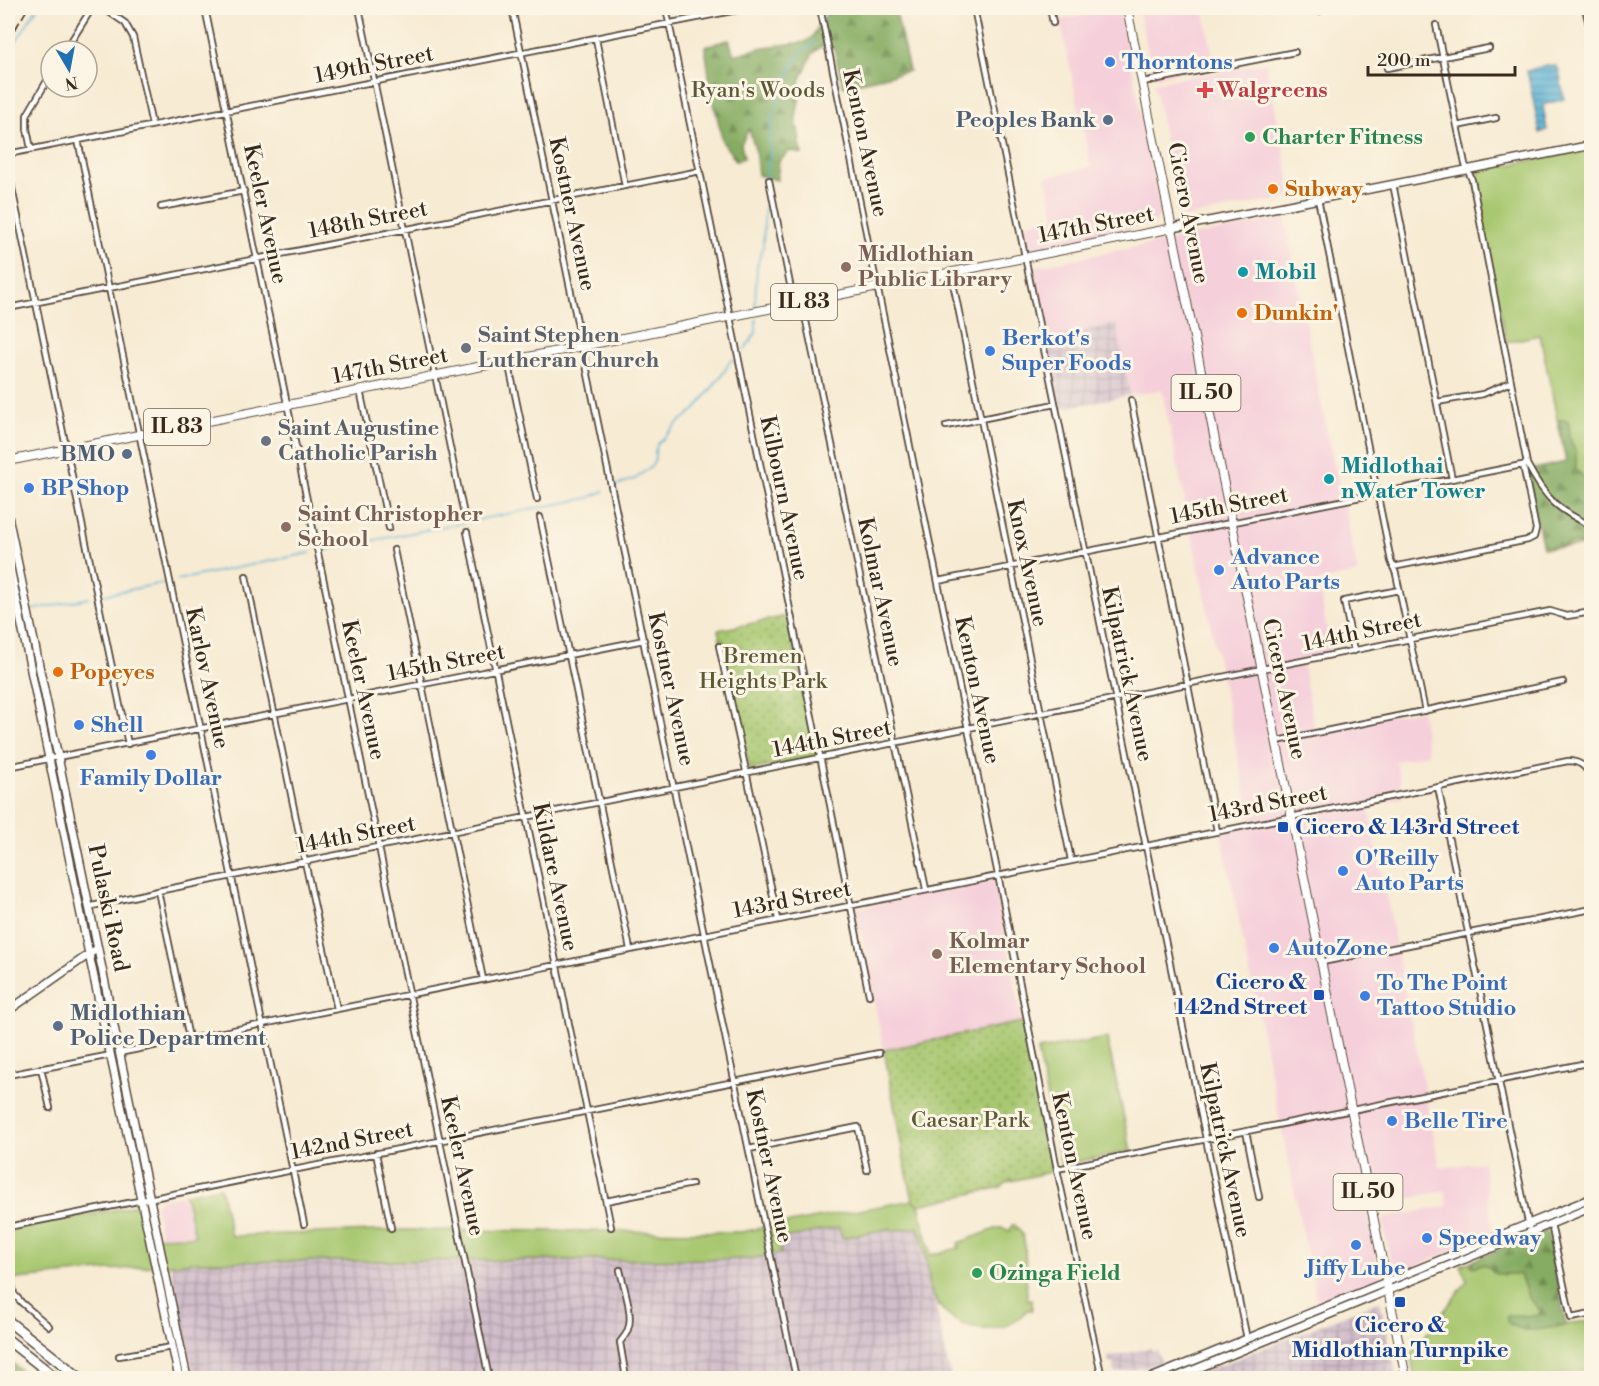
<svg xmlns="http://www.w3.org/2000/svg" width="1599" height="1386" font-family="'Libre Bodoni',serif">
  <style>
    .built { fill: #f5cfda }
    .industrial { fill: url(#industrial-grid) }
    .green { fill: #a7c770; stroke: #717847; stroke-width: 1.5 }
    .forest { fill: url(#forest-firs); stroke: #606b40; stroke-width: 1.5 }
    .park { fill: url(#park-dots); stroke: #717847; stroke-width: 1.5 }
    .water { fill: url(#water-rules); stroke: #486c79; stroke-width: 1.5 }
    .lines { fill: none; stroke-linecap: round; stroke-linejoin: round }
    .stream { stroke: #56afd4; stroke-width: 1.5 }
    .street-casing { stroke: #574739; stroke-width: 8 }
    .secondary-casing { stroke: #574739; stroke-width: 10 }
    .primary-casing { stroke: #574739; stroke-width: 10 }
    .highway-casing { stroke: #574739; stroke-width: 12 }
    .street { stroke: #fff; stroke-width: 4.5 }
    .secondary { stroke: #fff; stroke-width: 7 }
    .primary { stroke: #fff; stroke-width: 8 }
    .highway { stroke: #fff; stroke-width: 9 }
    .rail { stroke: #3b2a1e; stroke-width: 1.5; stroke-dasharray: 9 4.5; stroke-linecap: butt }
    .shop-dot { fill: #3f7fe0; stroke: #fcf5e5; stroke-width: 2 }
    .health-dot { fill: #e0444e; stroke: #fcf5e5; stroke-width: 2 }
    .service-dot { fill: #5c6f8a; stroke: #fcf5e5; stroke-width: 2 }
    .leisure-dot { fill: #2e9e5b; stroke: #fcf5e5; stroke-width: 2 }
    .food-dot { fill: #e8710a; stroke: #fcf5e5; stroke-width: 2 }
    .education-dot { fill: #8d6e63; stroke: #fcf5e5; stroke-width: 2 }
    .culture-dot { fill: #0f9aa8; stroke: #fcf5e5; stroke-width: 2 }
    .worship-dot { fill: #6b7280; stroke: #fcf5e5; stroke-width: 2 }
    .transit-dot { fill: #1a4fb4; stroke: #fcf5e5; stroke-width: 2 }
    .labels { text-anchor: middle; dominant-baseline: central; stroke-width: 6; stroke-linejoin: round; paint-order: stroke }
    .shield { fill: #fcf5e5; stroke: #75675a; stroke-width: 1.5 }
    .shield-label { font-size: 21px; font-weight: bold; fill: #3b2a1e }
    .shop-label { font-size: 22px; font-weight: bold; fill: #366cbe; stroke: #fcf5e5; text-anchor: start }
    .street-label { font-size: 22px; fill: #3b2a1e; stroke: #fcf5e5 }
    .park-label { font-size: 22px; fill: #5b5937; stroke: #fcf5e5 }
    .health-label { font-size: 22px; font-weight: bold; fill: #be3a42; stroke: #fcf5e5; text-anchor: start }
    .service-label { font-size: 22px; font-weight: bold; fill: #4e5e75; stroke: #fcf5e5; text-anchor: end }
    .leisure-label { font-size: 22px; font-weight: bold; fill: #27864d; stroke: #fcf5e5; text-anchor: start }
    .food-label { font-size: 22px; font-weight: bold; fill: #c56008; stroke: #fcf5e5; text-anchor: start }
    .education-label { font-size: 22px; font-weight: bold; fill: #785e54; stroke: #fcf5e5; text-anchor: start }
    .culture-label { font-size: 22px; font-weight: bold; fill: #0d838f; stroke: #fcf5e5; text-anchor: start }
    .worship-label { font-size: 22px; font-weight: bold; fill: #5b616d; stroke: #fcf5e5; text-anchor: start }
    .transit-label { font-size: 22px; font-weight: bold; fill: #164399; stroke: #fcf5e5; text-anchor: start }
  </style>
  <defs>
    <pattern id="industrial-grid" width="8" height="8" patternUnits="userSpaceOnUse" patternTransform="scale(1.5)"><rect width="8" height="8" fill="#d1bdcb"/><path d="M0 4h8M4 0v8" fill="none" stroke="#ab9aa4"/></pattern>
    <pattern id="forest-firs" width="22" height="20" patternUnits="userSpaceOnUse" patternTransform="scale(1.5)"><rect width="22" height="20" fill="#85ac62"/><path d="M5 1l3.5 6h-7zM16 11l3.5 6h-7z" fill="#6e8c50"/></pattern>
    <pattern id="park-dots" width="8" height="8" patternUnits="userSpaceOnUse" patternTransform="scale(1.5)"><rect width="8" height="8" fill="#a7c770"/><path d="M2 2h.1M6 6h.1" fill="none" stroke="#89a25b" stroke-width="1.8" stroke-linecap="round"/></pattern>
    <pattern id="water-rules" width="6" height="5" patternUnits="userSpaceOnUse" patternTransform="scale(1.5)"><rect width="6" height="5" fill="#56afd4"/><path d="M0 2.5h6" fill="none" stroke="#488fab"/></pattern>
  </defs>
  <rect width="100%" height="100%" fill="#fcf5e5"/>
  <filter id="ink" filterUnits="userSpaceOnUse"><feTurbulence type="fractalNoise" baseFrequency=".0167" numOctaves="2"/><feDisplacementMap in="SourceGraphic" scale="12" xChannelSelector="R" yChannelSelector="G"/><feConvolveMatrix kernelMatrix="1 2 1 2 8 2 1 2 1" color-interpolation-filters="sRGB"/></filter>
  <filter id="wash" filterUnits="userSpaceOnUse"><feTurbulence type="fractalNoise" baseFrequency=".008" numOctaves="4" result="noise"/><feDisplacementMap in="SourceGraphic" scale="24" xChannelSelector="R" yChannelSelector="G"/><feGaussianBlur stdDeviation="1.35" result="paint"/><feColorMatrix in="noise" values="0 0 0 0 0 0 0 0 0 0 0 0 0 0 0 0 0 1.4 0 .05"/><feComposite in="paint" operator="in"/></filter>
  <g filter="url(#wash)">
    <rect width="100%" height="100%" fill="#f7ebd3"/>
    <path class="built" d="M1117 8H1120L1161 214 1153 224 1029 251 1022 225 1055 217 1046 177 1091 167 1060 20Z
      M1138 8H1203L1215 66 1154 77Z
      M1266 63 1293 197 1185 217 1179 213 1154 83Z
      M1285 218 1327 433 1345 509 1358 573 1318 581 1331 653 1302 660 1315 730 1421 710 1428 754 1396 761 1403 798 1368 805 1440 1168 1483 1162 1493 1234 1403 1271H1397L1392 1267 1382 1219 1448 1206 1445 1191 1366 1207 1380 1274 1379 1279 1375 1284 1318 1307 1220 827 1251 820 1162 390 1130 395 1115 325 1047 338 1033 267Z
      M995 880 1022 1022 884 1050 856 908Z
      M185 1194 195 1236 161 1237 155 1205 161 1199Z"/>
    <path class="industrial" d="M1116 324 1130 395 1059 409 1045 339Z
      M839 1227 843 1237 891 1228 892 1231 919 1227 951 1378H194L170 1264 194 1262 779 1239Z
      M1380 1301 1397 1378H1189Z
      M1151 1348 1152 1351 1157 1350 1161 1364 1115 1373 1113 1363H1109L1108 1357Z"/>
    <path class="green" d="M1591 149V546L1543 548 1526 471 1566 462 1540 335 1506 342 1475 180 1479 172 1482 170Z
      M1107 1038 1131 1151 1061 1165 1037 1050Z
      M220 1187 231 1236 403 1230 741 1232 913 1200 919 1205 931 1255 959 1248 958 1243 998 1228H1003L1010 1231 1012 1225H1015L1017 1228 1015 1230 1018 1228 1023 1236 1025 1246 1027 1299H1032V1310H1027C1016 1323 1004 1329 986 1329 960 1330 937 1311 930 1287 928 1280 929 1274 928 1268 926 1254 922 1240 918 1227L892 1231 891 1228 842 1238 839 1227 779 1239 782 1253 749 1259 194 1262 8 1280V1231L138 1205 145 1237 195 1236 185 1194Z
      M1474 1260 1471 1265 1487 1264 1503 1275 1513 1273 1520 1275 1528 1296 1541 1311 1539 1315 1533 1316 1516 1315 1523 1330 1543 1329 1591 1320V1369L1545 1378H1415L1410 1356 1467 1281 1461 1265Z"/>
    <path class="forest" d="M826 8H895L909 71 843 86 834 48 822 46 813 53 800 81V95L796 117 802 154 790 151 779 161 777 180 758 175 755 149 749 129 741 144 744 158 736 161 722 141 720 129 711 91 705 46 729 40 734 55 764 47 805 42 812 37 826 14Z
      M1558 420H1566L1569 424V436L1576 453V469L1585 478V498L1591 503V544L1586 545 1572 543 1562 546 1557 545 1547 547 1542 542 1526 471 1566 462Z
      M1547 1229 1566 1325C1548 1328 1520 1336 1507 1321V1316H1532L1539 1315 1541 1311 1528 1296 1520 1275C1511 1273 1503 1275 1494 1273 1485 1261 1488 1264 1473 1267L1471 1265 1474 1260Z
      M8 1360 31 1378H8Z"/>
    <path class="park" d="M788 616 818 757 750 770 718 630Z
      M1022 1022 1054 1171 1007 1182 1002 1187 919 1205 913 1200 904 1160 884 1050Z"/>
    <path class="water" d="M1546 65 1556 66 1559 70 1564 99 1543 105 1547 130 1540 133 1527 71Z"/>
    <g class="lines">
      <path class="stream" d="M828 17 826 13 828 9 831 8
        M8 52 15 43 37 8
        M766 195V175L770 156 771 121 794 63 801 53 815 42
        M755 306 757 266 763 246 765 205
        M744 350 756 333V319
        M617 485 635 479 652 466 655 459V452L657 445 678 423 695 410 724 372 729 363 733 359
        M325 550 588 498 604 491
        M177 580 310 553
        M104 595 163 583
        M32 610 89 598"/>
    </g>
  </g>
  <g filter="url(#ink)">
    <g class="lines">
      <defs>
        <path id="street" d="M103 8 125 23 133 37 152 125
          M205 8 489 1378
          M359 8 464 515
          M512 8 796 1378
          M666 8 729 312 869 995
          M820 8 998 875 1057 1169 1102 1378
          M974 8 1247 1339
          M1050 8 1053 23
          M1318 8 1319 11
          M1515 8H1517
          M1585 8 1592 37
          M1436 25 1465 164 1472 180 1527 464C1545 498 1557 510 1592 526
          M596 39 625 186
          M65 51 92 8
          M1387 68 1489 48
          M1143 82 1295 52
          M1457 126 1496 118
          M78 140 304 1224
          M31 149 27 129V115L51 74
          M8 154 747 8
          M8 169 128 744
          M769 180 794 304
          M1393 184 1452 479
          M1318 199 1391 561 1396 574 1425 711
          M161 207 244 191
          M951 273 1071 860
          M802 302 926 889
          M8 308 700 171
          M508 361 537 499
          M360 390 389 528
          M1131 400 1217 831
          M1437 402 1483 394 1511 382
          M946 426 1055 404
          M540 517 630 949
          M467 532 611 1227
          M394 550 483 979
          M1393 567 1528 540 1534 537 1536 529 1523 465
          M246 576 305 862 337 1009
          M938 581 1527 464
          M8 615 20 613
          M719 646 778 919
          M1354 651 1344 601 1399 590
          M1592 652V653
          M1277 741 1563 682
          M8 767 644 640
          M1438 787 1529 1227
          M158 891 189 1038
          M88 907 158 891 1550 611 1567 616 1592 612
          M1322 962 1592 909
          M119 1053 1568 761C1583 761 1589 770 1592 784
          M41 1068 50 1108
          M8 1075 111 1055
          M1246 1131 1259 1197
          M749 1149 858 1127 867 1170
          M376 1153 391 1228
          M1057 1169 1592 1062
          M606 1201 692 1184
          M1551 1224 1571 1318 1592 1314
          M8 1227 879 1053
          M8 1263 14 1294 22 1303 49 1326
          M620 1270C623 1285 634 1315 628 1329 627 1334 623 1338 620 1342L626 1378
          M119 1356 172 1347"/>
        <path id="secondary" d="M1173 228 1592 145
          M8 516 187 1378
          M8 558 89 954 179 1378
          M8 1011 98 948
          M1151 1378 1592 1198
          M1174 1378 1592 1207"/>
        <path id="primary" d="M1127 8 1406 1378
          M8 461 1173 228"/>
        <path id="highway" d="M8 1321 80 1378
          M8 1340 56 1378"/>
      </defs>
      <use href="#street" class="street-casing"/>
      <use href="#secondary" class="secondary-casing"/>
      <use href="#primary" class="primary-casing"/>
      <use href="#highway" class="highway-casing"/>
      <use href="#street" class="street"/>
      <use href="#secondary" class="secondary"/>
      <use href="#primary" class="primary"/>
      <use href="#highway" class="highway"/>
      <path class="rail" d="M8 41 28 8"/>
    </g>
  </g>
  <g class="shop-dot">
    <circle cx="1110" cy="62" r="6"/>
    <circle cx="990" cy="351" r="6"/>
    <circle cx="29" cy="488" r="6"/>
    <circle cx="1219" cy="570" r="6"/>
    <circle cx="79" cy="725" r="6"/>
    <circle cx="151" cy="755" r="6"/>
    <circle cx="1343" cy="871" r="6"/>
    <circle cx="1274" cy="948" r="6"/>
    <circle cx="1365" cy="996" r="6"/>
    <circle cx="1392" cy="1121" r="6"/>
    <circle cx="1427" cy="1238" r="6"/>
    <circle cx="1356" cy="1245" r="6"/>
  </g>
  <path class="health-dot" d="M1202 81h6v6h6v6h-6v6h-6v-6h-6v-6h6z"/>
  <g class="service-dot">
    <circle cx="1108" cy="120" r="6"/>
    <circle cx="127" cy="454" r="6"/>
    <circle cx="58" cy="1026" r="6"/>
  </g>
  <g class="leisure-dot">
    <circle cx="1250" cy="137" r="6"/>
    <circle cx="977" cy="1273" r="6"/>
  </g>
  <g class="food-dot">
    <circle cx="1273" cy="189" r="6"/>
    <circle cx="1242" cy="313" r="6"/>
    <circle cx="58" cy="672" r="6"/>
  </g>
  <g class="education-dot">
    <circle cx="846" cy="267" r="6"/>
    <circle cx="286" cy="527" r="6"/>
    <circle cx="937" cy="954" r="6"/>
  </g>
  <g class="culture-dot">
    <circle cx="1243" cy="272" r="6"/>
    <circle cx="1329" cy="479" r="6"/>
  </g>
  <g class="worship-dot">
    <circle cx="466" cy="348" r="6"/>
    <circle cx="266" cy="441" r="6"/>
  </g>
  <g class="transit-dot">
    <rect x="1277" y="821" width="12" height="12" rx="3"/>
    <rect x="1313" y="989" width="12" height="12" rx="3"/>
    <rect x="1394" y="1296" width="12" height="12" rx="3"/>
  </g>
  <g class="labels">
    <g class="shield">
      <rect x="771" y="284" width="66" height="36" rx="4.5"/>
      <rect x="1171.5" y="375" width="69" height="36" rx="4.5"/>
      <rect x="144" y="409" width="66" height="36" rx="4.5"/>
      <rect x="1333.5" y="1174" width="69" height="36" rx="4.5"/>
    </g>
    <g class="shield-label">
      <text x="804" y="302">IL 83</text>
      <text x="1206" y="393">IL 50</text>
      <text x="177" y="427">IL 83</text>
      <text x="1368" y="1192">IL 50</text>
    </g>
    <g class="shop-label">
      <text x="1122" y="62">Thorntons</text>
      <text x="1002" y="338">Berkot's<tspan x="1002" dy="25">Super Foods</tspan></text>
      <text x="41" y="488">BP Shop</text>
      <text x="1231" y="557">Advance<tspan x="1231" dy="25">Auto Parts</tspan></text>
      <text x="91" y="725">Shell</text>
      <text x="151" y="778" text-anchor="middle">Family Dollar</text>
      <text x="1355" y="858">O'Reilly<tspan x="1355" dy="25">Auto Parts</tspan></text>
      <text x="1286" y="948">AutoZone</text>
      <text x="1377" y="983">To The Point<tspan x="1377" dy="25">Tattoo Studio</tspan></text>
      <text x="1404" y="1121">Belle Tire</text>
      <text x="1439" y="1238">Speedway</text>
      <text x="1356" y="1268" text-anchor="middle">Jiffy Lube</text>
    </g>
    <g class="street-label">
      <text transform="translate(374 65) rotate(-11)">149th Street</text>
      <text transform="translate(865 143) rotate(78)">Kenton Avenue</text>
      <text transform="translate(1188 213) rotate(79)">Cicero Avenue</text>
      <text transform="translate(265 214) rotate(78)">Keeler Avenue</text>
      <text transform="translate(572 214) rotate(78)">Kostner Avenue</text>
      <text transform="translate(368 220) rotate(-11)">148th Street</text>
      <text transform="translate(1096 225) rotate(-11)">147th Street</text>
      <text transform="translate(390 366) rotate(-11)">147th Street</text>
      <text transform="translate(784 498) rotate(78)">Kilbourn Avenue</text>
      <text transform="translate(1229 506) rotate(-11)">145th Street</text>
      <text transform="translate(1027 563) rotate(78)">Knox Avenue</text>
      <text transform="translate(880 592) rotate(78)">Kolmar Avenue</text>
      <text transform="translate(1362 632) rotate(-12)">144th Street</text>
      <text transform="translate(446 663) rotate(-11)">145th Street</text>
      <text transform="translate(1127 674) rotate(78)">Kilpatrick Avenue</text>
      <text transform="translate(207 678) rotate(78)">Karlov Avenue</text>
      <text transform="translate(671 689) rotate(78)">Kostner Avenue</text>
      <text transform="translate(1284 689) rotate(78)">Cicero Avenue</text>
      <text transform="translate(363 690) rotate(78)">Keeler Avenue</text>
      <text transform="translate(977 690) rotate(78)">Kenton Avenue</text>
      <text transform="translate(832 739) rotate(-11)">144th Street</text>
      <text transform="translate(1268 804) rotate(-11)">143rd Street</text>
      <text transform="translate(356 835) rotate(-11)">144th Street</text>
      <text transform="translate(555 877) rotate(78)">Kildare Avenue</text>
      <text transform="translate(792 900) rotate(-11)">143rd Street</text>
      <text transform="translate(108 908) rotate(78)">Pulaski Road</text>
      <text transform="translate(352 1141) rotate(-11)">142nd Street</text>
      <text transform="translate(1225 1150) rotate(78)">Kilpatrick Avenue</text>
      <text transform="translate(462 1166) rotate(78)">Keeler Avenue</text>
      <text transform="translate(769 1166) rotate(78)">Kostner Avenue</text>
      <text transform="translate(1074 1166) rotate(78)">Kenton Avenue</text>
    </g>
    <g class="park-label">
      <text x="758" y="90">Ryan's Woods</text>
      <text x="763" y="656">Bremen<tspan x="763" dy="25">Heights Park</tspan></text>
      <text x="970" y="1120">Caesar Park</text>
    </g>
    <g class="health-label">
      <text x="1217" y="90">Walgreens</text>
    </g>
    <g class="service-label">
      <text x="1096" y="120">Peoples Bank</text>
      <text x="115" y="454">BMO</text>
      <text x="70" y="1013" text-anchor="start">Midlothian<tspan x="70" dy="25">Police Department</tspan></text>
    </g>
    <g class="leisure-label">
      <text x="1262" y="137">Charter Fitness</text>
      <text x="989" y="1273">Ozinga Field</text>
    </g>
    <g class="food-label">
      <text x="1285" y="189">Subway</text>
      <text x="1254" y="313">Dunkin'</text>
      <text x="70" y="672">Popeyes</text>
    </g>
    <g class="education-label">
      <text x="858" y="254">Midlothian<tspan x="858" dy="25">Public Library</tspan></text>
      <text x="298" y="514">Saint Christopher<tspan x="298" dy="25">School</tspan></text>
      <text x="949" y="941">Kolmar<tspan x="949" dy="25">Elementary School</tspan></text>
    </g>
    <g class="culture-label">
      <text x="1255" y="272">Mobil</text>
      <text x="1341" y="466">Midlothai<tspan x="1341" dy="25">nWater Tower</tspan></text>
    </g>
    <g class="worship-label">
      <text x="478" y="335">Saint Stephen<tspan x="478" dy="25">Lutheran Church</tspan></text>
      <text x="278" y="428">Saint Augustine<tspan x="278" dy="25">Catholic Parish</tspan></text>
    </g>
    <g class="transit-label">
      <text x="1295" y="827">Cicero &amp; 143rd Street</text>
      <text x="1307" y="982" text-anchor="end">Cicero &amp;<tspan x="1307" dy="25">142nd Street</tspan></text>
      <text x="1400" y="1325" text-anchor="middle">Cicero &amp;<tspan x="1400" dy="25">Midlothian Turnpike</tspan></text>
    </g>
  </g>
  <rect width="1599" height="1386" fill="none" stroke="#fcf5e5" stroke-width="30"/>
  <g transform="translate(69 69) rotate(170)"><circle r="28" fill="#fcf5e5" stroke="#afa495" stroke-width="1.5"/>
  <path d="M0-4.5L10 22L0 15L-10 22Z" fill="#1f6fb2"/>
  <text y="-9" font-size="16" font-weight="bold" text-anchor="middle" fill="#3b2a1e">N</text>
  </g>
  <path d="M1368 66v9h147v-9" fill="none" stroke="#3b2a1e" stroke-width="3"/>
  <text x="1377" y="66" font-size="18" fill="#3b2a1e" stroke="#fcf5e5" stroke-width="4.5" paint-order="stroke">200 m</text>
</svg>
